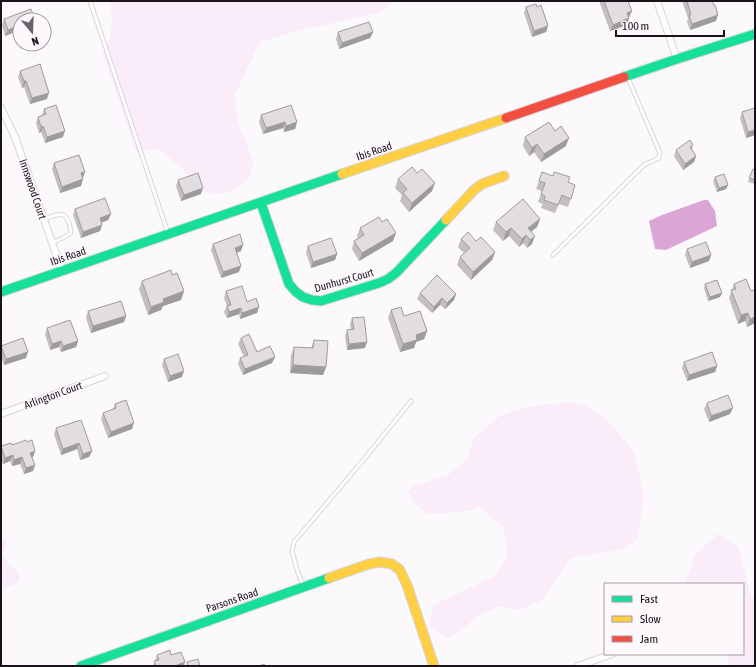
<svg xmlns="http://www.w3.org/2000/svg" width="756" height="667" font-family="'Asap Condensed',sans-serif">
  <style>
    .green { fill: #faecf8 }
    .water { fill: #dba5d5 }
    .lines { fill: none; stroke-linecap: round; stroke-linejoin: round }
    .lane-casing { stroke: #d9d4d9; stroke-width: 5 }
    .street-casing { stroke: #d9d4d9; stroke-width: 8 }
    .fast-casing { stroke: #d9d4d9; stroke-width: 11 }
    .slow-casing { stroke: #d9d4d9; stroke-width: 11 }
    .jam-casing { stroke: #d9d4d9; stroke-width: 11 }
    .lane { stroke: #fefefe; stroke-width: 3 }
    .street { stroke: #fefefe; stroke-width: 6 }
    .fast { stroke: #16e098; stroke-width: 9 }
    .slow { stroke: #ffcf43; stroke-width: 9 }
    .jam { stroke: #f24e42; stroke-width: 9 }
    .wall { fill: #c2bec2 }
    .shaded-wall { fill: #9e9b9e }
    .building { fill: #e1dde1; stroke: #9e9b9e }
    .labels { text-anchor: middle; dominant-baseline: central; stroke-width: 3; stroke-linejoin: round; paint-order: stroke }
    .street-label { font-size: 11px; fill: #1b131a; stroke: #fcf8fc }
  </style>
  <rect width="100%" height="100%" fill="#fbf9fb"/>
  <path class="green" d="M110 1H395L381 12 293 32 260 42 247 69 235 94 238 122 253 162 251 174 240 186 229 192 214 194 202 191 179 165 157 149 136 152 103 54 110 38 112 22Z
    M568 402 587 406 611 424 634 452 644 495 638 538 624 549 571 558 542 600 520 610 499 606 477 616 462 630 447 638 429 627 434 605 495 576 507 556 504 528 478 505 473 510 444 513H426L415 503 408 492 415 485 448 475 467 459 474 438 498 417 524 408 542 405Z
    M718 534 738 546 751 596 755 599V666H730L727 654H743V584H685L695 555Z
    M1 538 7 542V545L2 554 6 560 18 572 20 580 15 584 1 589Z"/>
  <path class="water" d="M704 200H708L715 211 717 226 666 250 655 249 649 221 662 215Z"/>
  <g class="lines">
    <defs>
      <path id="lane" d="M90 1 168 233
        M45 219C50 217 61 211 66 217 67 219 68 221 69 223 70 227 71 229 71 233L63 238 52 243
        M553 255 644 165 659 158 660 153 628 78
        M303 585 297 570 292 551 294 542 365 458 411 401"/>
      <path id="street" d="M657 1 677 59
        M1 108 15 137 62 271
        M1 414 105 376
        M578 666 612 654"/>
      <path id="fast" d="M624 77 677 59 755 34
        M261 203 289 284 296 292 303 297 312 300 321 301 379 283 388 279 396 273 446 220
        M1 292 342 174
        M81 666 329 578"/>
      <path id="slow" d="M342 174 506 118
        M446 220 474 190 482 184 504 176
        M329 578 369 564 380 562 392 564 400 570 407 585 434 666"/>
      <path id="jam" d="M506 118 624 77"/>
    </defs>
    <use href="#lane" class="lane-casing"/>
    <use href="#street" class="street-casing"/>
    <use href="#fast" class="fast-casing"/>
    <use href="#slow" class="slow-casing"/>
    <use href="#jam" class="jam-casing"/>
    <use href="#lane" class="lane"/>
    <use href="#street" class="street"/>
    <use href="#fast" class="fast"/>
    <use href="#slow" class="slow"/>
    <use href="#jam" class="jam"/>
  </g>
  <path class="wall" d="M599 1H628L632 11 629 17 627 25 610 31Z
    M682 1H712L716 21 690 30 687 22 688 18Z
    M526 7 546 32 532 37 524 13Z
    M4 19 20 20V44H35L21 49 15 32 5 36 2 25Z
    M338 32H373L370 38 339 49 336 39Z
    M20 71 47 99 30 104 24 87 22 88 18 77Z
    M755 108V135L746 138 740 118 742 112Z
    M44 109 63 137 45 143 41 132 39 133 36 123 38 117 42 115Z
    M261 115 297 122 295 129 284 132 283 128 263 134 259 122Z
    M525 137 566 146 541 162 534 152 529 156 523 146Z
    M693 145 692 149 696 156 694 162 683 170 674 156 676 150Z
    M54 163 82 178 81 186 60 193 52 169Z
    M753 169 755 170V184L748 182Z
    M542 172 575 185 568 207 559 204 555 213 541 208 543 204 538 202 542 191 536 189Z
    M715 177 728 185 726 189 717 192 713 181Z
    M398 179 432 191 409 212 400 201 402 195 395 188Z
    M178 180 201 194 181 201 176 186Z
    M75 209 111 214 108 220 101 223 102 225 100 231 81 238 73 215Z
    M540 219 537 227 531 231 532 244 527 248 523 243 519 247 509 236 503 241 493 230 496 222Z
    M382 222 393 241 359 261 352 249 354 241 358 238 357 236 360 228Z
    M461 239 476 241 495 252 492 260 471 280 457 265 460 257 464 253 458 247Z
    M213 244 241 251 237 253 239 272 221 278 211 250Z
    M308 246 337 254 335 260 311 268 306 252Z
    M687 249 711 255 709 261 690 268 685 255Z
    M172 275 184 291 181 300 163 306 161 310 148 315 139 289 142 281Z
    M705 284 722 293 720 297 708 301 704 288Z
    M734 284 751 291 755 290V323L747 327 745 321 738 324 729 298Z
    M226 291 247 302 257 313 240 319 239 314 227 318 224 312 227 306 224 298Z
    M420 293 456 294 454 300 445 309 440 305 432 313 417 299Z
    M391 310 404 316 427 331 424 339 416 342 414 348 400 352 388 318Z
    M88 311 126 316 124 322 91 333 86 318Z
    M352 318 365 348 347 350 345 336 347 330H351L350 324Z
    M47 328 78 341 76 347 61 352 59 347 50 350 45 334Z
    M241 338 257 352 272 363 243 375 238 364 240 358 244 357 238 344Z
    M314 340 326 367 323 375 290 373 291 355 294 347 311 348Z
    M1 346 26 358 4 365 1 357Z
    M164 359 182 377 168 382 162 365Z
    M684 362 717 366 715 372 687 381 682 368Z
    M707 403 730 414 709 422 704 409Z
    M115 404 132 429 108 438 101 419 103 413 113 409Z
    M56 428 92 451 89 457 80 460 77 449 61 455 54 434Z
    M27 442 35 451 33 457H32L35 465 33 471 24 474 20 464 12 466 10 461 3 464 1 459V446L12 445Z
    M157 655H171L184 666H153Z"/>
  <path class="shaded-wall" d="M632 11 629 17 625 19 627 13Z
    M718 15 716 21 690 30 692 24Z
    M629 18 627 25 610 31 613 25Z
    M17 26 15 32 5 36 8 30Z
    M548 26 546 32 532 37 534 31Z
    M373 32 370 38 339 49 342 43Z
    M23 44H35L21 49Z
    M24 81H26L24 87 22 88Z
    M49 93 47 99 30 104 32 98Z
    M285 122 283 128 263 134 266 128Z
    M297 122 295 129 284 132 286 126Z
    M43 126 41 132 39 133 41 127Z
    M755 130V135L746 138 748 132Z
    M65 131 63 137 45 143 47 137Z
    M569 138 566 146 541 162 544 154Z
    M537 144 534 152 529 156 532 148Z
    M696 156 694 162 683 170 685 164Z
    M85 172 83 178 81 173Z
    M83 179 81 186 60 193 62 187Z
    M435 183 432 191 409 212 412 203Z
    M728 185 726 189 717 192 719 188Z
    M203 188 201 194 181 201 184 195Z
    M111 214 108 220 98 224 100 218Z
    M540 219 537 227 526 236 523 243 519 247 522 239 528 228Z
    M102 225 100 231 81 238 83 232Z
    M511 228 509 236 503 241 506 232Z
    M396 233 393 241 359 261 362 253Z
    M535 236 532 244 527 248 530 240Z
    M243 245 241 251 233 254 235 248Z
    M495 252 492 260 471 280 473 272Z
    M337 254 335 260 311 268 313 262Z
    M711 255 709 261 690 268 692 262Z
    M241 266 239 272 221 278 223 272Z
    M184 291 181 300 163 306 161 310 148 315 151 307 163 299Z
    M722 293 720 297 708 301 710 297Z
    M456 294 454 300 445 309 447 303Z
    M442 298 440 305 432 313 434 307Z
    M259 307 257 313 240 319 242 313Z
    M241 308 239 314 227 318 229 312Z
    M748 313 745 321 738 324 741 315Z
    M126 316 124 322 91 333 93 326Z
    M755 317V323L747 327 750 319Z
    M427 331 424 339 416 342 414 348 400 352 403 344 416 335Z
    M61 341 59 347 50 350 52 344Z
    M78 341 76 347 61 352 63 346Z
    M367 342 365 348 347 350 349 344Z
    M28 352 26 358 4 365 6 359Z
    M275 357 272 363 243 375 245 369Z
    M293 365 326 367 323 375 290 373Z
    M717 366 715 372 687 381 689 375Z
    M184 371 182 377 168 382 170 376Z
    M733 408 730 414 709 422 711 416Z
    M134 423 132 429 108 438 111 432Z
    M79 443 77 449 61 455 63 449Z
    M35 451 33 457 28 459 30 453Z
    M92 451 89 457 80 460 83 454Z
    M13 455 10 461 3 464 5 458Z
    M22 457 20 464 12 466 14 460Z
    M35 465 33 471 24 474 26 468Z
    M185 662 184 666H176L177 665Z"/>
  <path class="building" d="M604 1H628L632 11 627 13 629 18 613 25Z
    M687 1H712L714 5H715L718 15 692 24 689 15H691Z
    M536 4 537 7 541 5 548 26 534 31 526 7Z
    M31 9 35 20H20V34L17 26 8 30 4 19Z
    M369 22 373 32 342 43 338 32Z
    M40 64 49 93 32 98 26 81H24L20 71Z
    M56 105 65 131 47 137 43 126 41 127 38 117 46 114 44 109Z
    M291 105 297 122 286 126 285 122 266 128 261 115Z
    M755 108V130L748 132 742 112Z
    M549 122 555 131 561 126 569 138 544 154 537 144 532 148 525 137Z
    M690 140 693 145 690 147 696 156 685 164 676 150Z
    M79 155 85 172 81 173 83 179 62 187 54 163Z
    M412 167 417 173 422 169 435 183 412 203 403 193 407 189 398 179Z
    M753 169 755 170V180L749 178Z
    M542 172 553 176 554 172 570 177 568 182 575 185 571 199 562 195 558 205 544 200 545 196 541 194 545 183 539 181Z
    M198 173 203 188 184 195 178 180Z
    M724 174 728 185 719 188 715 177Z
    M105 198 111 214 100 218 102 225 83 232 75 209Z
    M523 199 540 219 528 228 535 236 530 240 526 235 522 239 511 228 506 232 496 222Z
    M379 217 382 222 387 219 396 233 362 253 354 241 364 235 360 228Z
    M468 232 476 241 481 237 495 252 473 272 460 257 470 248 461 239Z
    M240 234 243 245 235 248 241 266 223 272 213 244Z
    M331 238 337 254 313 262 308 246Z
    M706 242 711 255 692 262 687 249Z
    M171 270 172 275 177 273 184 291 163 299 164 302 151 307 142 281Z
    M437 275 456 294 447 303 442 298 434 307 420 293Z
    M746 279 751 291 755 290V317L750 319 748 313 741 315 731 290 736 289 734 284Z
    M717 280 722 293 710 297 705 284Z
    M242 286 247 302 256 298 259 307 242 313 241 308 229 312 227 306 231 305 226 291Z
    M121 301 126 316 93 326 88 311Z
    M401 307 404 316 420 311 427 331 416 335 417 340 403 344 391 310Z
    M364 317 367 342 349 344 347 330 354 329 352 318Z
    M70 320 78 341 63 346 61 341 52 344 47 328Z
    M249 334 257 352 270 346 275 357 245 369 240 358 248 355 241 338Z
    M23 338 28 352 6 359 1 346Z
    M314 340 328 341 326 367 293 365 294 347 313 348Z
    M712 352 717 366 689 375 684 362Z
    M178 354 184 371 170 376 164 359Z
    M728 395 733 408 711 416 707 403Z
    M126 400 134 423 111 432 103 413 116 408 115 404Z
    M81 420 92 451 83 454 79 443 63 449 56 428Z
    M26 440 27 442 32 440 35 451 30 453 35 465 26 468 22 457 14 460 13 455 5 458 1 446 11 443 12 445Z
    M170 650 171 655 181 652 185 662 177 665V666H156L154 661 159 660 157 655Z
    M198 659 200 666H188L187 662Z
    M264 664 265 666H259Z"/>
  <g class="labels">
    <g class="street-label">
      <text transform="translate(374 151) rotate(-19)">Ibis Road</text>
      <text transform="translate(33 189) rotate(71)">Innswood Court</text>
      <text transform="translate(68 256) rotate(-19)">Ibis Road</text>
      <text transform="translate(344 280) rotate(-16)">Dunhurst Court</text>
      <text transform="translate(53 395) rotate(-20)">Arlington Court</text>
      <text transform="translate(232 600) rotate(-19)">Parsons Road</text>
    </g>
  </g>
  <rect width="756" height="667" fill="none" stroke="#1b131a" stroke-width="4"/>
  <rect x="604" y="583" width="140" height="72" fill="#fcf8fc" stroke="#a29ca2"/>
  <rect x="612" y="596" width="20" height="6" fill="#16e098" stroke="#a29ca2"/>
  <text x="640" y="603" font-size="12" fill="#1b131a">Fast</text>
  <rect x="612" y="616" width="20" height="6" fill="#ffcf43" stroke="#a29ca2"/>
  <text x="640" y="623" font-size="12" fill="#1b131a">Slow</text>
  <rect x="612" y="636" width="20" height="6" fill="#f24e42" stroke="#a29ca2"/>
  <text x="640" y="643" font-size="12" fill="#1b131a">Jam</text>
  <g transform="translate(32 32) rotate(161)"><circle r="19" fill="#fcf8fc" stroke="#a29ca2"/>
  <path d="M0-3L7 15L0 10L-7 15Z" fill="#696469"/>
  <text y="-6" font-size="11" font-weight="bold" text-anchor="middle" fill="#1b131a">N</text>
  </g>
  <path d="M616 30v6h108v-6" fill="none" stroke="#1b131a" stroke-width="2"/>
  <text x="622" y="30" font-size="12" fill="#1b131a" stroke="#fcf8fc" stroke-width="3" paint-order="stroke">100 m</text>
</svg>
